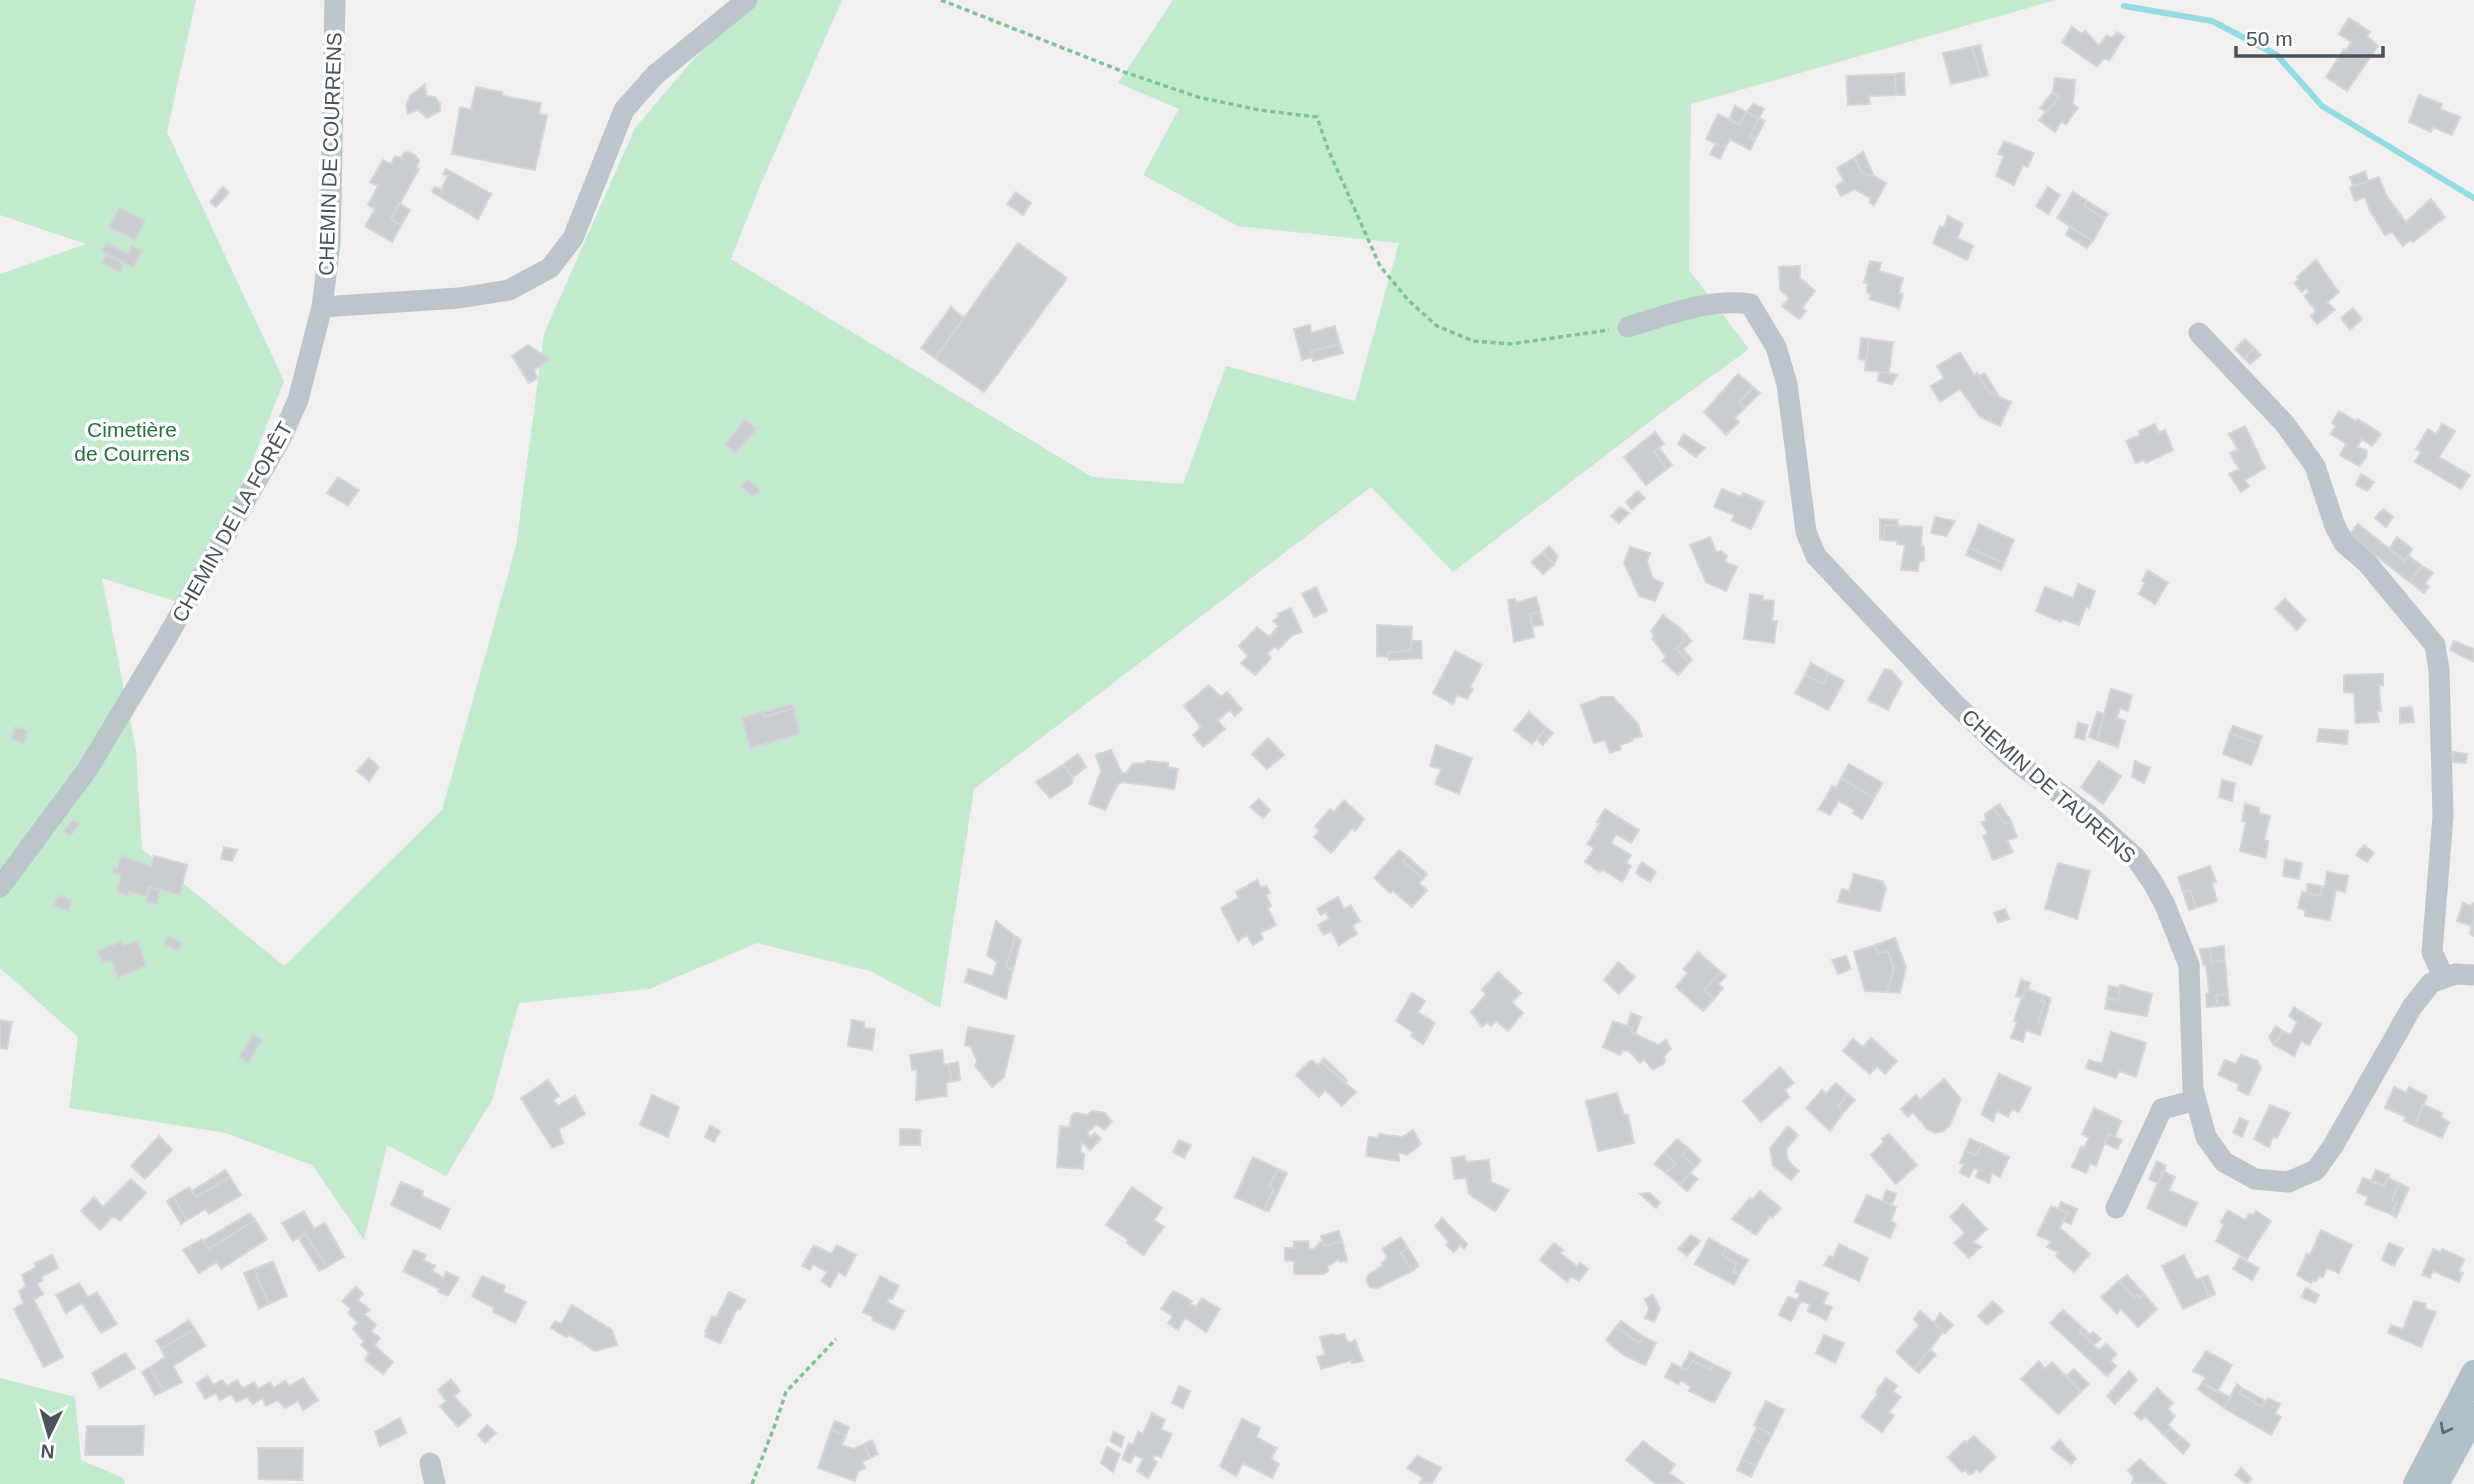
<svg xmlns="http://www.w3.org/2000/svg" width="2474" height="1484" font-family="Arial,sans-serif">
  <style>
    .green { fill: #c2eacc }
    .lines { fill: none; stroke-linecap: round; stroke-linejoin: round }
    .stream { stroke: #94dce2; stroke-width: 6 }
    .building { fill: #c9cdd1; stroke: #d3d6d9; stroke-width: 2 }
    .path { stroke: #7ec498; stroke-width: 3.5; stroke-dasharray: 5 3.5; stroke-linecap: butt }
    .minor { stroke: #bcc5ca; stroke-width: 21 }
    .major { stroke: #b1c1ca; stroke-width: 26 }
    .oneway { stroke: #636f76 }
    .labels { text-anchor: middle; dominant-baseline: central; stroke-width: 7; stroke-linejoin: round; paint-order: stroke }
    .street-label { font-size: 21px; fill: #49545a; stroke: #fff }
    .park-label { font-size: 21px; fill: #217340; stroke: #fff }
  </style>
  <rect width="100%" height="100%" fill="#f1efef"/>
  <path class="green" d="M0 0H196L167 132 284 381 236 503 181 603 102 578 136 750 142 849 284 966 442 810 516 546 544 334 635 128 693 60 753 0H842L760 186 731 259 1092 477 1183 484 1226 366 1355 401 1399 243 1238 226 1143 175 1179 109 1118 83 1173 0H2056L1691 104 1689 270 1749 349 1669 407 1453 572 1371 487 974 789 940 1008 870 971 757 943 649 989 519 1003 492 1100 446 1176 387 1145 364 1240 312 1165 226 1133 69 1108 78 1037 0 968V274L86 244 0 215Z
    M0 1378 75 1397 81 1460 123 1478 125 1484H0Z"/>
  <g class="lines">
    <path class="stream" d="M2124 6 2212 21 2277 55 2322 106 2474 198"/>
  </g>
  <path class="building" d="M2349 18 2370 32 2367 36 2378 46 2347 91 2326 77 2344 49 2346 51 2351 42 2339 34Z
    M2072 27 2082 34 2085 31 2099 46 2107 35 2112 38 2117 32 2124 37 2109 61 2104 58 2097 67 2062 42Z
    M1980 45 1988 75 1981 77 1972 47Z
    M1972 47 1981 77 1951 84 1943 53Z
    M1904 73 1905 95H1896L1895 74Z
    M1895 74 1896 95 1869 96 1870 104 1848 105 1846 76Z
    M2055 78 2075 80 2073 104 2078 108 2066 124 2061 122 2055 132 2039 120 2059 97 2053 92Z
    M425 84 426 96 435 97 440 103V111L427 118 418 110 408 114 406 106 410 96Z
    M476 87 502 92 503 96 541 103 539 114 547 116 535 170 452 154 460 107 471 110Z
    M2053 92 2059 97 2047 112 2040 108Z
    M2419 95 2442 104 2440 109 2460 117 2452 135 2433 127 2431 132 2409 122Z
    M1754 104 1764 109 1759 118 1746 112Z
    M1735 106 1746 112 1740 125 1729 119Z
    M1746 112 1759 118 1749 137 1755 140 1750 150 1730 139 1725 148 1706 139 1718 114 1740 125Z
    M1759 118 1765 121 1755 140 1749 137Z
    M2004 141 2034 153 2028 167 2023 165 2014 185 1996 176 2004 156 1998 154Z
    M1716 144 1725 148 1720 159 1710 154Z
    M408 152 415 155 419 160 416 167 419 169 391 219 401 225 392 242 365 226 375 209 368 205 378 186 370 182 383 160 391 164 395 156 401 158 404 153Z
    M1863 152 1874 176 1862 173 1854 158Z
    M1854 158 1862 173 1874 176 1886 183 1874 205 1869 202 1870 198 1854 189 1841 196 1836 186 1844 181 1837 168Z
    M446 169 491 194 478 219 432 192 435 187 441 190 448 176 443 174Z
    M2365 171 2368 181 2353 186 2350 177Z
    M2379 177 2386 195 2406 222 2431 199 2445 217 2413 242 2410 240 2403 246 2392 232 2385 235 2370 211 2365 197 2355 201 2350 187Z
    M223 187 229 192 216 207 210 202Z
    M2048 187 2060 195 2048 214 2036 206Z
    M1016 192 1031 203 1023 215 1007 204Z
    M2073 192 2087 201 2084 206 2105 219 2093 241 2057 218Z
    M2087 201 2108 214 2105 219 2084 206Z
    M399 203 410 210 401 225 391 219Z
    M119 207 145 221 135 240 109 227Z
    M1948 216 1963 224 1957 238 1973 246 1967 260 1933 243 1940 226 1944 227Z
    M2070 227 2093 241 2087 248 2066 235Z
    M106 243 128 253 132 245 142 251 133 268 102 251Z
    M1018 243 1067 278 984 392 935 358Z
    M106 254 123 263 120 272 102 263Z
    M2316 260 2339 292 2327 302 2335 310 2317 324 2311 316 2316 311 2304 296 2309 292 2306 288 2302 292 2294 283 2299 279 2297 277Z
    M1870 261 1881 263 1879 271 1903 278 1899 293 1903 294 1899 308 1869 299 1871 294 1867 292 1868 283H1864Z
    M1800 266V278L1815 291 1802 308 1806 311 1799 319 1782 306 1789 298 1780 289 1779 267Z
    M951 307 964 318 935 358 921 348Z
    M2353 308 2362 319 2350 330 2341 318Z
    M1310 325 1311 333 1335 326 1340 344 1311 351 1312 357 1302 360 1294 329Z
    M1861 338 1869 339 1866 360 1859 359Z
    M1869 339 1893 342 1889 373 1865 370Z
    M2245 339 2254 348 2244 358 2235 349Z
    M1340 344 1343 353 1313 361 1311 351Z
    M528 345 550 359 534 370 537 378 529 383 512 356Z
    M2254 348 2261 355 2250 364 2244 358Z
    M1960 352 1974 375 1977 373 1989 392 2011 402 2000 426 1980 417 1960 389 1940 402 1931 386 1944 378 1937 366Z
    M1879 372 1889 373 1897 375 1892 384 1878 381Z
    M1985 373 1999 397 1989 392 1979 376Z
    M1738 374 1753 387 1739 402 1745 408 1735 418 1739 422 1726 435 1704 412Z
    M1753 387 1760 393 1745 408 1739 402Z
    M2339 411 2356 421 2358 419 2381 434 2372 446 2362 439 2357 447 2367 451 2366 457 2359 466 2340 455 2346 444 2331 434 2336 426 2332 423Z
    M745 419 757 429 735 453 725 444Z
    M2155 424 2159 433 2165 430 2173 450 2146 463 2144 460 2136 463 2126 441 2140 435 2139 431Z
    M2442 424 2455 431 2439 457 2470 475 2461 489 2415 462 2421 452 2416 449 2428 429 2436 434Z
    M2245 426 2265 468 2245 480 2249 486 2241 492 2229 474 2239 469 2230 453 2238 450 2229 434Z
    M1655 432 1664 444 1654 451 1667 469 1646 485 1624 457Z
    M1684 434 1705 448 1696 457 1678 444Z
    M1659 448 1672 465 1667 469 1654 451Z
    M2361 474 2374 482 2367 491 2356 485Z
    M338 477 359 490 348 506 327 493Z
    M747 479 760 490 753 497 741 487Z
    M1722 489 1742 497 1743 493 1764 502 1751 529 1732 521 1734 515 1714 507Z
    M1638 491 1645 498 1632 509 1626 502Z
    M1620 507 1629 513 1619 523 1611 516Z
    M2383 509 2393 517 2386 527 2375 518Z
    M1935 517 1955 521 1946 536 1931 533Z
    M1880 519 1898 520 1897 526 1885 525 1883 540 1880 539Z
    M1979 524 2014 540 2004 563 1969 548Z
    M2358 524 2405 561 2408 555 2422 566 2410 582 2349 535Z
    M1885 525 1922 527 1921 546 1924 547V561L1919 562 1918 571 1901 570 1905 545 1897 544V541L1883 540Z
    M1710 537 1716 552 1721 551 1727 556 1725 562 1737 567 1726 591 1706 582 1690 545Z
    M2397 537 2412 549 2405 561 2389 549Z
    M1549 546 1558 556 1554 564 1543 552Z
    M1630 547 1650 553 1647 562 1653 579 1663 583 1655 601 1639 596 1624 563Z
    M1969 548 2004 563 2001 570 1966 555Z
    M1543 552 1554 564 1543 574 1531 562Z
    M2422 566 2433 573 2425 583 2429 587 2424 593 2410 582Z
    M2148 570 2168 583 2155 604 2139 594 2145 583 2142 581Z
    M2078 584 2095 591 2089 608 2086 606 2079 625 2062 619 2061 622 2036 611 2045 587 2073 598Z
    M1316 587 1327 611 1314 617 1302 594Z
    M1750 594 1763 596 1762 600 1774 601 1772 621H1777L1774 643 1744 639Z
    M1536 597 1540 612 1530 614 1534 637 1514 642 1508 600 1515 599 1516 603Z
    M2285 599 2306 620 2297 630 2275 608Z
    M1291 608 1302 632 1291 636 1278 650 1275 646 1267 654 1271 658 1255 675 1241 663 1248 656 1239 646 1257 627 1269 637 1279 626 1273 621 1279 617 1277 614Z
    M1540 612 1543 625 1533 626 1530 614Z
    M1663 615 1682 630 1684 641 1676 648 1689 663 1678 675 1663 661 1666 656 1652 639 1654 636 1651 631Z
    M1377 625 1412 627 1411 651 1388 652V657L1377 656Z
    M1682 630 1692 641 1683 649 1692 660 1689 663 1676 648 1684 641Z
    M1412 641H1421L1422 658 1389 660 1388 652 1411 651Z
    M2454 641 2474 649V662L2450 650Z
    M1455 651 1482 665 1470 687 1473 689 1467 699 1457 695 1453 704 1433 693Z
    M1811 663 1829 673 1823 684 1805 675Z
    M1885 669 1891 670 1902 683 1888 710 1868 700Z
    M1829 673 1844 681 1828 710 1795 693 1805 675 1823 684Z
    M2383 674V685H2379L2381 711H2377L2379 722 2356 723 2354 693 2344 692V675Z
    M1209 685 1221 697 1227 692 1242 709 1235 716 1230 710 1218 720 1225 729 1203 747 1193 735 1201 727 1184 706Z
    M2111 689 2132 695 2128 711 2120 708 2117 718 2125 721 2118 747 2097 740Z
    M1602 697H1613L1638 724 1642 736 1631 739 1632 741 1620 745 1621 749 1610 753 1605 740 1594 743 1581 705Z
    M793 704 794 708 764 717 762 712Z
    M2412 707 2414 722 2400 723V708Z
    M794 708 800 734 750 748 742 718 762 712 764 717Z
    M1529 712 1547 728 1532 744 1514 730Z
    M2097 712 2104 714 2097 740 2089 737Z
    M2078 723 2088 725 2084 740 2075 737Z
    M2233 726 2262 736 2259 744 2230 733Z
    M14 727 28 730 25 743 12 739Z
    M1547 728 1553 733 1543 745 1537 739Z
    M2319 729 2348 731 2347 744 2317 741Z
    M2230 733 2259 744 2251 765 2223 754Z
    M1268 738 1284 755 1267 769 1252 754Z
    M1436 745 1472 758 1459 794 1435 784 1441 769 1430 766Z
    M1111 750 1122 773H1126L1133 764 1145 763 1147 761 1168 763V767L1178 769 1174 789 1123 782 1118 784 1105 810 1089 804 1101 771 1096 755Z
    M2453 752 2467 754 2466 763 2453 762Z
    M1078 754 1086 767 1073 777 1063 765Z
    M369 758 379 767 369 781 357 771Z
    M2099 761 2121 776 2103 804 2081 787Z
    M2135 761 2150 768 2144 783 2132 777Z
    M1849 764 1883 783 1874 798 1841 778Z
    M1063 765 1073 777 1072 784 1050 798 1036 782Z
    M1841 778 1874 798 1862 819 1853 813 1855 810 1839 801 1830 815 1819 809 1832 786 1836 788Z
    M2222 780 2235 783 2232 801 2219 797Z
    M1259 799 1270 810 1263 818 1250 807Z
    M1344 800 1364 819 1355 831 1352 828 1331 853 1314 837 1319 831 1315 826 1330 809 1334 812Z
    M2000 804 2011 821 2005 824 1994 808Z
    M2245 804 2259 808V813L2270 816 2264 840 2268 841 2266 858 2240 851 2246 822 2242 821Z
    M1994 808 2005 824 2011 821 2017 837 2007 840 2013 852 1993 860 1983 836 1988 834 1981 822 1986 821 1985 814Z
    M1605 809 1639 830 1631 843 1616 834 1611 843 1631 855 1626 863 1631 866 1622 882 1602 869 1600 872 1585 862 1594 848 1587 844 1600 823 1597 822Z
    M73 819 80 823 70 837 64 832Z
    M2364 845 2374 853 2367 862 2356 855Z
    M224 847 237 850 232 861 221 859Z
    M1399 850 1407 856 1403 861 1423 879 1419 883 1427 890 1412 907 1393 891 1390 893 1374 878Z
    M121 855 151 866 154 856 187 865 180 895 149 887 147 896 129 892 128 895 117 892 121 875 112 872 113 867 117 868Z
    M1407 856 1427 874 1423 879 1403 861Z
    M2285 860 2302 863 2299 879 2283 876Z
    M1642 862 1656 872 1650 882 1636 873Z
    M2058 863 2090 871 2077 919 2045 908Z
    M2210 866 2216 882 2212 883 2217 901 2196 908 2190 890 2183 892 2178 877Z
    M2327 872 2348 876 2345 892 2336 890 2330 920 2305 916V910L2298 908 2302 892 2321 896 2322 886 2325 887Z
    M1854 874 1882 881 1886 888 1880 911 1838 902 1842 889 1849 891Z
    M1257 880 1261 888 1266 885 1270 893 1266 895 1271 906 1268 908 1276 925 1260 933 1263 939 1253 945 1247 935 1238 941 1221 908 1238 898 1236 892Z
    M2308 884 2322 886 2321 896 2307 893Z
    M149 887 160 890 157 904 146 902Z
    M2190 890 2196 908 2189 910 2183 892Z
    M58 895 72 901 68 911 54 906Z
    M1338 897 1344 909 1351 905 1360 921 1352 925 1357 934 1339 945 1331 931 1324 935 1318 925 1329 919 1326 912 1321 915 1317 909Z
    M2463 903 2470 906 2474 903V936L2470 934 2472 926 2457 921Z
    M2005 909 2009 919 1998 923 1994 913Z
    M996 921 1015 936 1006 967 1013 970 1006 999 965 982 968 969 993 976 997 962 987 955Z
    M168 936 182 943 178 951 164 944Z
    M1015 936 1021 940 1013 970 1006 967Z
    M1895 938 1906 967 1900 993 1887 992 1894 968 1888 951 1878 954 1875 945Z
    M121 941 123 945 138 941 146 966 118 978 111 960 102 963 98 951Z
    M1875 945 1878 954 1888 951 1894 968 1887 992 1865 991 1854 952Z
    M2224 946 2225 961 2211 962 2210 948Z
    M2210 948 2211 962 2225 961 2228 994 2216 995 2218 1006 2207 1007 2206 994 2209 993 2206 965H2203L2200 949Z
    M1698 952 1721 972 1704 990 1714 999 1703 1011 1676 987 1688 973 1683 969Z
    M1846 956 1851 969 1838 974 1832 960Z
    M1618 962 1635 977 1619 994 1604 980Z
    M1498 972 1521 993 1512 1002 1523 1013 1508 1031 1496 1021 1491 1026 1487 1022 1482 1027 1471 1012 1486 994 1482 990Z
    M1721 972 1726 976 1718 984 1723 988 1714 999 1704 990Z
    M2021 980 2030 983 2028 989 2025 988 2023 998 2016 996Z
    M2120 985 2152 994 2147 1016 2105 1009 2107 998 2119 1000Z
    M2109 986 2120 988 2119 1000 2107 998Z
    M2025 988 2043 995 2041 1001 2045 1002 2038 1021 2044 1023 2040 1035 2026 1030 2023 1042 2011 1038 2017 1022 2014 1021Z
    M1412 993 1425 1001 1418 1012 1435 1023 1423 1044 1411 1036 1413 1032 1396 1021Z
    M2228 994 2229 1005 2218 1006 2216 995Z
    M2043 995 2051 998 2044 1023 2038 1021 2045 1002 2041 1001Z
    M2294 1007 2321 1024 2309 1045 2301 1041 2294 1056 2274 1045 2283 1031 2291 1035 2297 1022 2289 1016Z
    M1631 1013 1641 1017 1635 1034 1631 1032 1633 1028 1627 1026Z
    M0 1020 12 1022 7 1049 0 1048Z
    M852 1020 864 1022V1028L875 1029 872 1050 848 1046Z
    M1613 1021 1633 1028 1631 1032 1658 1045 1666 1040 1671 1049 1664 1056 1665 1062 1653 1070 1644 1059 1640 1063 1629 1051 1623 1050 1620 1055 1603 1047Z
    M2276 1026 2283 1031 2274 1045 2269 1037Z
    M968 1027 1014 1036 1004 1077 992 1087 975 1066 977 1061 971 1047 965 1045Z
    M2111 1032 2146 1043 2136 1077 2119 1071 2116 1078 2086 1068 2089 1060 2102 1064Z
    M253 1034 262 1040 248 1063 239 1058Z
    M1871 1038 1897 1061 1885 1074 1877 1066 1870 1074 1843 1051 1853 1039 1863 1047Z
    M942 1050 944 1065 949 1064 951 1082 946 1083 947 1096 916 1100 917 1069 912 1070 910 1055Z
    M2241 1055 2258 1061 2261 1068 2248 1095 2237 1090 2239 1084 2218 1075 2225 1060 2236 1064Z
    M1324 1058 1347 1080 1346 1082 1321 1062Z
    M1311 1060 1318 1065 1321 1062 1356 1092 1342 1106 1325 1090 1319 1097 1296 1075Z
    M958 1062 960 1080 951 1082 949 1064Z
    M1780 1067 1794 1083 1785 1090 1789 1097 1761 1122 1743 1101Z
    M1999 1074 2031 1088 2019 1112 2012 1109 2008 1117 1997 1111 1993 1121 1981 1114Z
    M1944 1079 1961 1099 1950 1125 1944 1131 1935 1133 1927 1129 1913 1112 1908 1117 1901 1109 1916 1095 1920 1100Z
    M548 1080 559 1096 553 1100 558 1106 575 1096 585 1114 559 1129 563 1143 552 1148 521 1098Z
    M1836 1083 1848 1094 1838 1106 1843 1113 1830 1131 1806 1108 1822 1090 1826 1094Z
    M2394 1087 2406 1093 2409 1087 2427 1096 2415 1126 2404 1121 2406 1117 2385 1108Z
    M1617 1093 1624 1115H1628L1634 1143 1598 1151 1586 1101Z
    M1848 1094 1855 1100 1843 1113 1838 1106Z
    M652 1095 679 1107 668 1137 640 1125Z
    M2423 1104 2442 1113 2441 1118 2449 1122 2442 1138 2415 1126Z
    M2270 1105 2290 1113 2277 1138 2273 1137 2269 1147 2254 1139Z
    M2094 1108 2121 1121 2115 1137 2108 1134 2096 1166 2090 1163 2086 1173 2072 1167 2081 1147 2084 1148 2089 1138 2082 1134Z
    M1092 1111 1105 1113 1112 1122 1104 1130 1097 1124 1087 1133 1091 1137 1095 1133 1101 1139 1090 1150 1082 1142 1080 1152 1084 1154 1083 1169 1057 1167 1060 1126 1070 1127 1071 1116 1075 1113 1087 1115Z
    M2240 1118 2248 1122 2242 1137 2233 1132Z
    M710 1125 720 1131 714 1142 705 1137Z
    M1788 1126 1798 1135 1786 1149 1788 1161 1799 1171 1791 1180 1773 1166 1770 1148Z
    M900 1129 921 1130 920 1145H900Z
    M1413 1130 1421 1144 1407 1155 1398 1152 1399 1161 1366 1156 1369 1137 1378 1138 1379 1134 1402 1137Z
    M1889 1134 1917 1165 1896 1184 1871 1155 1884 1142 1882 1139Z
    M2108 1134 2122 1140 2117 1149 2104 1143Z
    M159 1136 172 1150 145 1179 131 1166Z
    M1677 1139 1688 1148 1682 1155 1695 1167 1680 1185 1666 1173 1676 1163 1664 1153Z
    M1970 1139 1982 1144 1977 1155 1965 1151Z
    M1179 1140 1191 1145 1184 1158 1173 1152Z
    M1982 1144 2009 1157 2000 1177 1992 1173 1989 1183 1976 1177 1979 1170 1974 1168 1969 1177 1960 1173 1964 1164 1960 1163 1965 1151 1977 1155Z
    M1688 1148 1701 1160 1695 1167 1682 1155Z
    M1664 1153 1676 1163 1666 1173 1654 1164Z
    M1465 1156 1466 1162 1489 1160 1491 1182 1509 1190 1495 1211 1469 1194 1466 1178 1454 1179 1452 1158Z
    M1253 1157 1278 1169 1269 1187 1274 1189 1264 1210 1235 1197Z
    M2157 1161 2166 1166 2158 1183 2149 1179Z
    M1278 1169 1287 1173 1269 1211 1264 1210 1274 1189 1269 1187Z
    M225 1170 230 1177 196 1197 192 1191Z
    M2376 1170 2389 1175 2384 1186 2371 1181Z
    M2163 1171 2175 1177 2169 1190 2197 1203 2186 1227 2147 1208Z
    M1690 1173 1698 1179 1687 1191 1680 1185Z
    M230 1177 241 1195 209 1214 205 1209 187 1220 173 1197 189 1187 196 1197Z
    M2363 1178 2384 1186 2387 1178 2399 1183 2392 1200 2397 1202 2391 1214 2365 1204 2368 1197 2357 1192Z
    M131 1179 146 1193 120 1221 113 1216 100 1230 81 1211 94 1197 103 1207Z
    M401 1182 423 1191 422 1196 450 1209 440 1229 391 1205Z
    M2399 1183 2409 1188 2396 1217 2391 1214 2397 1202 2392 1200Z
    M1132 1187 1162 1208 1154 1220 1164 1227 1143 1255 1127 1243 1128 1240 1106 1225Z
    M1886 1190 1896 1194 1892 1205 1883 1201Z
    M1760 1191 1781 1208 1772 1218 1770 1216 1756 1235 1732 1219 1750 1198 1753 1199Z
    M1650 1193 1660 1203 1656 1208 1640 1194Z
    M1867 1195 1896 1207 1891 1221 1896 1224 1890 1238 1854 1222Z
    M173 1197 187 1220 181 1224 167 1201Z
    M2061 1202 2077 1209 2071 1224 2063 1221 2068 1212 2058 1209Z
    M1963 1204 1987 1229 1973 1242 1981 1247 1969 1258 1954 1243 1965 1233 1950 1217Z
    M2051 1206 2068 1212 2060 1228 2090 1254 2074 1272 2056 1256 2058 1252 2047 1247 2051 1241 2037 1235Z
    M2228 1210 2245 1220 2249 1214 2254 1215 2256 1211 2271 1221 2247 1259 2216 1241 2224 1224 2221 1222Z
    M304 1211 314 1229 325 1223 344 1257 327 1267 305 1234 293 1241 282 1223Z
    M250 1213 255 1220 209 1249 203 1241Z
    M1442 1218 1467 1244 1464 1249 1460 1245 1454 1252 1446 1245 1449 1242 1435 1226Z
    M255 1220 267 1239 221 1269 217 1262 199 1273 183 1250 202 1239 209 1249Z
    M2321 1230 2352 1245 2339 1273 2327 1268 2323 1277 2319 1276 2316 1281 2313 1280 2311 1283 2297 1275 2307 1254 2310 1255Z
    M1339 1231 1342 1241 1324 1246 1321 1236Z
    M305 1234 327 1267 319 1271 299 1238Z
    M1691 1235 1700 1241 1687 1256 1678 1249Z
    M1401 1237 1408 1248 1401 1253 1412 1271 1377 1288 1370 1287 1366 1281 1368 1275 1383 1265 1381 1263 1388 1258 1382 1249Z
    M1709 1238 1726 1248 1722 1255 1737 1264 1733 1272 1739 1275 1734 1285 1695 1264Z
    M1308 1241 1309 1249H1314L1322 1241 1324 1246 1342 1241 1347 1260 1340 1262 1339 1259 1327 1267 1329 1270 1324 1274H1294V1261L1285 1260V1248H1294V1242Z
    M1554 1243 1563 1250 1560 1253 1577 1267 1580 1263 1588 1269 1579 1281 1571 1276 1567 1282 1540 1260Z
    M2389 1243 2403 1249 2394 1266 2382 1260Z
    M1839 1244 1868 1258 1859 1281 1824 1265 1829 1256 1833 1258Z
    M814 1245 831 1254 837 1245 856 1255 845 1276 839 1272 830 1287 821 1281 827 1272 813 1264 810 1270 802 1266Z
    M1408 1248 1419 1266 1412 1271 1401 1253Z
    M1726 1248 1748 1260 1739 1275 1733 1272 1737 1264 1722 1255Z
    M2433 1249 2441 1253 2442 1249 2464 1259 2459 1271 2463 1273 2459 1282 2433 1271 2430 1278 2422 1275Z
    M414 1250 426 1255 423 1260 435 1266 432 1271 444 1278 446 1272 459 1278 448 1296 438 1291 439 1289 403 1271Z
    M52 1255 58 1268 41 1277 43 1280 37 1284 43 1294 34 1300 63 1357 44 1367 14 1309 24 1303 19 1291 26 1286 22 1275 36 1267 35 1263Z
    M2184 1255 2196 1280 2201 1278 2209 1297 2183 1309 2162 1266Z
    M2240 1258 2259 1268 2252 1280 2233 1269Z
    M273 1261 287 1296 269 1304 254 1269Z
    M254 1269 269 1304 259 1309 244 1273Z
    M2127 1275 2144 1294 2140 1298 2137 1295 2134 1297 2119 1281Z
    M2208 1275 2215 1294 2209 1297 2201 1278Z
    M482 1276 505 1286 503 1292 526 1302 515 1323 493 1312 494 1308 472 1296Z
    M880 1276 899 1286 892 1299 889 1298 887 1302 904 1311 894 1330 872 1320 873 1317 863 1312Z
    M1800 1281 1828 1293 1823 1304 1832 1307 1826 1320 1808 1311 1810 1304 1801 1301 1791 1321 1779 1315 1788 1297 1798 1300 1800 1294 1795 1291Z
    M2119 1281 2134 1297 2137 1295 2140 1298 2144 1294 2157 1309 2138 1327 2121 1309 2117 1314 2101 1297Z
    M79 1283 88 1297 97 1292 117 1324 101 1333 82 1303 66 1313 56 1295Z
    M356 1287 363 1294 358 1300 370 1310 364 1314 376 1325 371 1331 380 1338 374 1345 393 1362 383 1374 365 1360 369 1353 361 1345 364 1341 353 1329 358 1323 348 1313 351 1309 342 1301Z
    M2306 1288 2319 1295 2315 1303 2301 1297Z
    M1173 1291 1192 1301 1190 1304 1196 1307 1202 1298 1220 1309 1206 1332 1185 1318 1178 1330 1168 1323 1173 1316 1161 1309Z
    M729 1292 745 1300 740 1310 737 1309 720 1344 705 1336 707 1333 705 1332 712 1316 716 1318Z
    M1653 1295 1660 1309 1654 1322 1645 1318 1649 1309 1645 1299Z
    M1993 1301 2003 1311 1987 1325 1978 1316Z
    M2414 1301 2426 1304 2425 1309 2436 1312 2421 1347 2388 1333 2391 1325 2403 1329Z
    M572 1305 612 1330 617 1345 595 1351 569 1335 566 1337 551 1328 555 1321 561 1324Z
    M2063 1310 2083 1328 2079 1331 2099 1350 2106 1344 2117 1354 2110 1361 2116 1366 2107 1376 2050 1323Z
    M1920 1311 1944 1331 1914 1369 1896 1352 1919 1326 1914 1319Z
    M1940 1313 1953 1325 1945 1333 1934 1323Z
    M189 1320 195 1329 161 1349 156 1341Z
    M1621 1321 1644 1337 1639 1343 1616 1327Z
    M1616 1327 1639 1343 1644 1337 1656 1343 1645 1365 1623 1355 1606 1340Z
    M2083 1328 2090 1335 2093 1332 2101 1339 2094 1345 2079 1331Z
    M195 1329 205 1346 173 1366 182 1382 164 1391 150 1367 165 1357 161 1349Z
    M1334 1334 1335 1336 1344 1334 1348 1343 1355 1340 1363 1361 1352 1363V1360L1321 1369 1317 1357 1325 1355 1320 1337Z
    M1824 1335 1844 1343 1835 1363 1816 1353Z
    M1930 1349 1936 1355 1919 1373 1914 1369Z
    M2206 1351 2232 1365 2217 1392 2202 1383 2206 1377 2193 1371Z
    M1690 1352 1715 1365 1711 1370 1693 1361 1686 1370 1681 1368Z
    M125 1353 135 1368 100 1388 92 1373Z
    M1693 1361 1711 1370 1715 1365 1731 1373 1714 1403 1689 1391 1691 1387 1681 1380 1678 1384 1665 1377 1672 1363 1686 1370Z
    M2039 1361 2045 1369 2052 1362 2081 1392 2058 1414 2021 1379Z
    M150 1367 164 1391 155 1395 142 1372Z
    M2074 1369 2089 1384 2081 1392 2066 1376Z
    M2129 1371 2137 1380 2115 1404 2107 1396Z
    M208 1376 213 1385 222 1380 227 1386 237 1380 243 1388 254 1382 258 1389 270 1382 273 1388 285 1381 289 1386 303 1378 318 1400 303 1410 298 1401 285 1408 278 1400 266 1406 262 1398 253 1404 247 1397 236 1402 231 1394 220 1400 216 1393 205 1399 196 1383Z
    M1886 1378 1897 1386 1893 1391 1901 1397 1889 1412 1894 1416 1882 1432 1861 1417 1878 1394 1876 1392Z
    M451 1379 460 1391 454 1396 471 1415 458 1427 440 1406 446 1401 438 1390Z
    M2202 1383 2230 1397 2224 1408 2198 1389Z
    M2237 1384 2242 1388 2240 1393 2262 1407 2268 1398 2280 1404 2275 1414 2281 1417 2271 1435 2224 1408Z
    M1179 1386 1190 1391 1183 1408 1172 1403Z
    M2157 1388 2173 1403 2168 1409 2175 1416 2168 1425 2171 1428 2164 1435 2145 1416 2141 1420 2134 1414Z
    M2242 1388 2265 1401 2262 1407 2240 1393Z
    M1766 1401 1784 1410 1772 1435 1754 1425Z
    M1152 1413 1165 1420 1161 1429 1172 1434 1161 1457 1154 1455 1153 1460 1157 1462 1148 1478 1137 1471 1143 1459 1135 1455 1130 1463 1122 1459 1129 1443 1133 1445 1138 1432 1143 1434Z
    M400 1418 406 1433 380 1446 375 1432Z
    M1242 1419 1260 1428 1256 1437 1277 1448 1271 1459 1279 1464 1272 1478 1243 1463 1236 1476 1220 1466Z
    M835 1421 849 1427 846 1435 831 1430Z
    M487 1425 496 1433 485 1443 478 1435Z
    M87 1426H144L143 1455H85Z
    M1757 1427 1772 1435 1766 1446 1752 1438Z
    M2171 1428 2181 1437 2174 1445 2164 1435Z
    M831 1430 846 1435 842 1445 854 1449 864 1444 870 1458 862 1462 865 1468 858 1471 855 1481 818 1468Z
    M1114 1432 1124 1437 1121 1447 1110 1441Z
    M1974 1436 1996 1457 1980 1472 1977 1469 1970 1475 1965 1470 1962 1472 1948 1457 1965 1441 1966 1443Z
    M2181 1437 2190 1445 2183 1454 2174 1445Z
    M1752 1438 1766 1446 1756 1466 1742 1459Z
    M872 1440 878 1454 870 1458 864 1444Z
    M2060 1440 2076 1459 2071 1464 2051 1448Z
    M1643 1441 1675 1465 1669 1473 1684 1484H1656L1626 1460Z
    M1107 1447 1120 1454 1113 1472 1101 1463Z
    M258 1448H303L302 1480 259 1479Z
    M1418 1456 1441 1468 1432 1483H1420L1423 1478 1407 1468Z
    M1742 1459 1756 1466 1751 1477 1737 1470Z
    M2140 1459 2166 1484 2132 1483 2134 1478 2128 1470Z
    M2241 1468 2252 1479 2247 1484 2235 1475Z"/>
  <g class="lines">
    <path class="path" d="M941 0 1124 72 1198 97 1259 110 1317 117 1328 149 1380 266 1409 301 1437 326 1473 341 1511 344 1609 330
      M752 1484 776 1422 786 1392 836 1339"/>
    <path class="minor" d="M322 307 330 243 335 0
      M1628 327C1668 315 1709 298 1750 304L1776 347 1787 384 1806 532 1816 556 1953 702 2014 760 2090 816 2136 858 2153 883 2165 905 2189 965 2193 1089 2206 1137 2224 1162 2255 1179 2288 1182 2316 1170 2333 1146 2412 1007 2431 983 2455 974 2474 975
      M2199 333 2285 424 2315 466 2335 526 2344 543 2367 563 2435 645 2439 670 2443 816 2432 952 2444 978
      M0 887 87 770 163 644 281 438 298 400 322 307 459 298 509 290 550 268 573 238 624 110 655 75 747 0
      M2116 1208 2162 1109 2196 1100
      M430 1463 435 1484"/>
    <path class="major" d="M2416 1484 2474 1373
      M2436 1484 2474 1415"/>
  </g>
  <defs><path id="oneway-chevron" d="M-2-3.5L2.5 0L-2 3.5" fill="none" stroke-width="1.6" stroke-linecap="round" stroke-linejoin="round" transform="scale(1.75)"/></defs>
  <use class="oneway" href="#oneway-chevron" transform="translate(2445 1429) rotate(118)"/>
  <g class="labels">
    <g class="street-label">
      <text transform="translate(330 154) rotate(-88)">CHEMIN DE COURRENS</text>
      <text transform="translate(232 522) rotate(-61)">CHEMIN DE LA FORÊT</text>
      <text transform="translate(2049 786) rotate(41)">CHEMIN DE TAURENS</text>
    </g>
    <g class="park-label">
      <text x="132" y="429">Cimetière<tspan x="132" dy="24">de Courrens</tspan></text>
    </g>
  </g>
  <g transform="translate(49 1435) rotate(185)" stroke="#ffffff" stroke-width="5" paint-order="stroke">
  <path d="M0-5L12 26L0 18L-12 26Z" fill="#49545a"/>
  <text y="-10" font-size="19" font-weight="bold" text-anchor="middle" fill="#49545a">N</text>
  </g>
  <path d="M2236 46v10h147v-10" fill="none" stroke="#49545a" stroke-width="3.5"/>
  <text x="2246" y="46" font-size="21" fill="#49545a" stroke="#ffffff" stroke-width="5" paint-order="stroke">50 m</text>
</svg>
